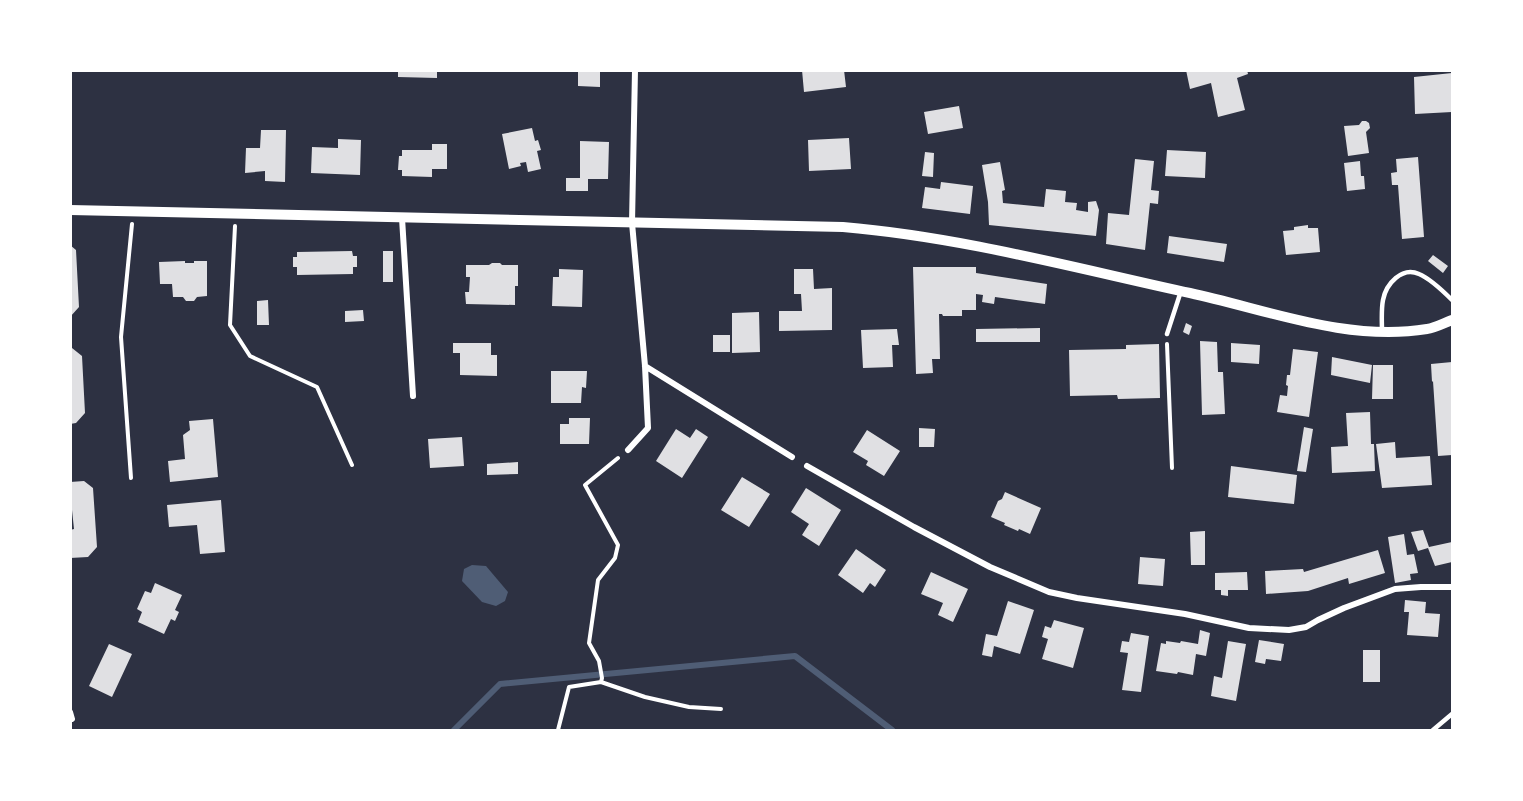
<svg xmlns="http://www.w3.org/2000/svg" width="1523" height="801" font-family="'Open Sans',sans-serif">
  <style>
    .water { fill: #4f5d75 }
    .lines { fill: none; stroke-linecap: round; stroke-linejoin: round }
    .stream { stroke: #4f5d75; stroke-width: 6 }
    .building { fill: #e0e0e3 }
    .path { stroke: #fff; stroke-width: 4 }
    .service { stroke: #fff; stroke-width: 4.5 }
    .minor { stroke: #fff; stroke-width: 6 }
    .tertiary { stroke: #fff; stroke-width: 10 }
  </style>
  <rect width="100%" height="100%" fill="#2d3142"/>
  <path class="water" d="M472 565 486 566 508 592 505 601 496 606 482 602 462 581 464 569Z"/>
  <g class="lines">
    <path class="stream" d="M454 730 500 684 795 656 892 730"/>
  </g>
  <path class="building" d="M398 70H437V78L398 77Z
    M578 70H600V87L578 86Z
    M802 70H844L846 87 804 92Z
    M1186 70H1247L1248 74 1237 78 1245 110 1218 117 1211 83 1190 89Z
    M1452 73V112L1415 114 1414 77Z
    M959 106 963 128 928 134 924 112Z
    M1362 121H1366L1369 123 1370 128 1366 132 1369 153 1348 156 1344 126 1359 125Z
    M532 128 535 141 538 140 541 150 537 151 541 169 528 172 526 162 520 163 521 166 509 169 502 134Z
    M261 130H286L285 182 265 181V171L245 173 246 148H260Z
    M849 138 851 169 809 171 808 140Z
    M338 139 361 140 360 175 311 173 312 147 338 148Z
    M580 141 609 142 608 179H588V191H566V178H580Z
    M432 144H447V169H432V177L402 176V170H398L399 156H402V150H432Z
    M1167 150 1206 152 1205 178 1165 176Z
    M925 152 934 153 933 177 922 176Z
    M1418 157 1424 237 1402 239 1398 185H1392L1391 173 1397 172 1396 159Z
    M1135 159 1154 161 1151 190 1159 191 1158 204 1150 203 1145 250 1106 244 1108 213 1129 215Z
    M1360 161 1361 176H1364L1365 189 1347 191 1344 163Z
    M1000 162 1005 190 1002 191 1003 203 1044 207 1046 189 1066 191 1065 202 1077 203 1076 210 1088 212V202L1096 201 1099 210 1096 236 989 225 988 202 982 165Z
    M941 182 973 186 970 214 922 208 925 187 940 189Z
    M1308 225V228H1318L1320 252 1286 255 1283 231 1294 230V227Z
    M1169 236 1227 244 1224 262 1167 253Z
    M70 245 76 250 79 307 70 317Z
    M352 251 353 256H357V267H353V274L297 275V267H293V257H297V252Z
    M383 251H393V282H383Z
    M1433 255 1448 266 1443 273 1428 261Z
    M185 261V263H194V261H207V296L197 297 194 301H186L183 297H173L172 284H160L159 262Z
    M492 263H500L502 265H518V286H515V305L466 304 465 292H469L470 277H466V265H489Z
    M913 267H976V273L1047 284 1045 304 995 297 994 304 982 302 983 295 976 294V310H962V316H943L942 314H939L940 359H932L933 373 916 374Z
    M559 269 583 270 582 307 552 306 553 277H559Z
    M794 269H813L814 289 832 288V330L779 331V311H802L801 294H794Z
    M268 300 269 325H257V301Z
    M363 310 364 321 345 322V311Z
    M759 312 760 352 732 353V313Z
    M1186 323 1192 326 1189 335 1183 332Z
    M1040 328V342H976V329Z
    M897 329 899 345H892L893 367 863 368 861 330Z
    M713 335H730V352H713Z
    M1200 341 1217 342 1218 372H1223L1225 414 1202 415Z
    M453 343H491V355H497V376L460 375V353H453Z
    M1231 343 1260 345 1259 364 1231 362Z
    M1159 344 1160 398 1118 399 1117 395 1070 396 1069 350 1126 349V345Z
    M70 348H72L82 356 85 413 76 423 70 424Z
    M1293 349 1318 352 1309 417 1277 412 1280 395 1287 396 1288 386 1286 385 1287 375H1290Z
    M1332 357 1372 365 1370 383 1331 375Z
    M1452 362V455L1438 456 1433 381 1432 382 1431 364Z
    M1373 365H1393V399H1372Z
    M551 371H587L586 388 582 387 581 403H551Z
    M1370 412 1371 444H1374L1375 471 1332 473 1331 447 1348 446 1346 413Z
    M569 418H590L589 444H560V424H569Z
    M213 419 218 477 170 482 168 461 185 459 183 435 190 430 189 421Z
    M1304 427 1313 429 1306 472 1297 471Z
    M919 428 935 429 934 447H919Z
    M676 429 690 438 696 429 708 437 682 478 656 461Z
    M867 430 900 451 884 476 866 465 868 461 853 452Z
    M462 437 464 466 430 468 428 439Z
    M1395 442 1396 458 1430 456 1432 485 1382 488 1376 444Z
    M518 462V474L487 475V464Z
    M1231 466 1297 475 1294 504 1228 497Z
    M742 477 770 494 749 527 721 510Z
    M84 481 93 488 97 547 88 557 70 558V530L74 529 72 510H70V482Z
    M806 488 841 510 819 546 802 535 809 524 791 512Z
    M1005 492 1041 508 1030 534 1019 529 1018 531 1004 525 1005 523 991 517 998 501 1002 499Z
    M221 500 225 552 200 554 197 525 169 527 167 505Z
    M1423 530 1429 547 1452 542V562L1435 566 1428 548 1418 551 1411 532Z
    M1205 531V565H1191L1190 532Z
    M1404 534 1407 555 1414 554 1418 573 1410 574 1411 580 1395 583 1388 537Z
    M856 549 886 570 875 587 870 583 863 593 838 575Z
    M1378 550 1385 573 1349 584 1348 578 1308 591 1266 594 1265 571 1303 569 1304 572Z
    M1140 557 1165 559 1163 586 1138 584Z
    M931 572 968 589 953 622 938 615 943 603 921 594Z
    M1247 572 1248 590H1228V596L1221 595V590H1215V573Z
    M155 583 182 595 175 610 179 612 175 621 171 619 164 634 138 622 142 612 137 609 145 591 151 593Z
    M1405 600 1426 602 1425 613 1440 614 1438 637 1407 635 1409 612H1404Z
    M1008 601 1034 610 1020 654 994 646 992 657 982 655 986 634 997 636Z
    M1054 620 1084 628 1073 668 1042 659 1048 639 1042 637 1045 626 1051 628Z
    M1200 630 1210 633 1206 656 1196 654 1193 675 1178 672 1177 674 1156 671 1161 643 1166 644V641L1180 643 1181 641 1198 644Z
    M1131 633 1149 636 1141 692 1122 690 1128 653 1120 652 1122 641 1129 642Z
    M1259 640 1284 644 1281 661 1266 659 1265 664 1255 662Z
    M1228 641 1246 644 1236 701 1211 696 1214 676 1222 678Z
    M109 644 132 654 112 697 89 686Z
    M1363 650H1380V682H1363Z"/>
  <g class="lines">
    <path class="path" d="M235 226 230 325 250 356 317 387 352 465
      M1167 344 1172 468
      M131 478 121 337 132 224
      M601 682 602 678 599 661 589 643 598 580 615 558 618 545 585 485 618 458
      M558 730 569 687 601 682 645 697 689 707 721 709"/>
    <path class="service" d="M1382 332C1382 322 1381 310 1383 300 1386 284 1402 266 1419 274 1431 279 1443 291 1452 300
      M1167 334 1181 291
      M1433 730 1452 714"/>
    <path class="minor" d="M402 218 413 396
      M645 366 792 457
      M628 450 648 428 645 366 632 223 635 70
      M807 466 914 527 990 567 1049 592 1077 598 1185 614 1249 628 1289 630 1306 627 1318 620 1344 608 1395 589 1421 587H1452
      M70 712 72 719"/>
    <path class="tertiary" d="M70 210 843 227C961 237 1075 268 1190 293 1268 310 1347 342 1427 329 1435 328 1444 323 1452 320"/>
  </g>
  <rect width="1523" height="801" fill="none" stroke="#ffffff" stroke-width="144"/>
</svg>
